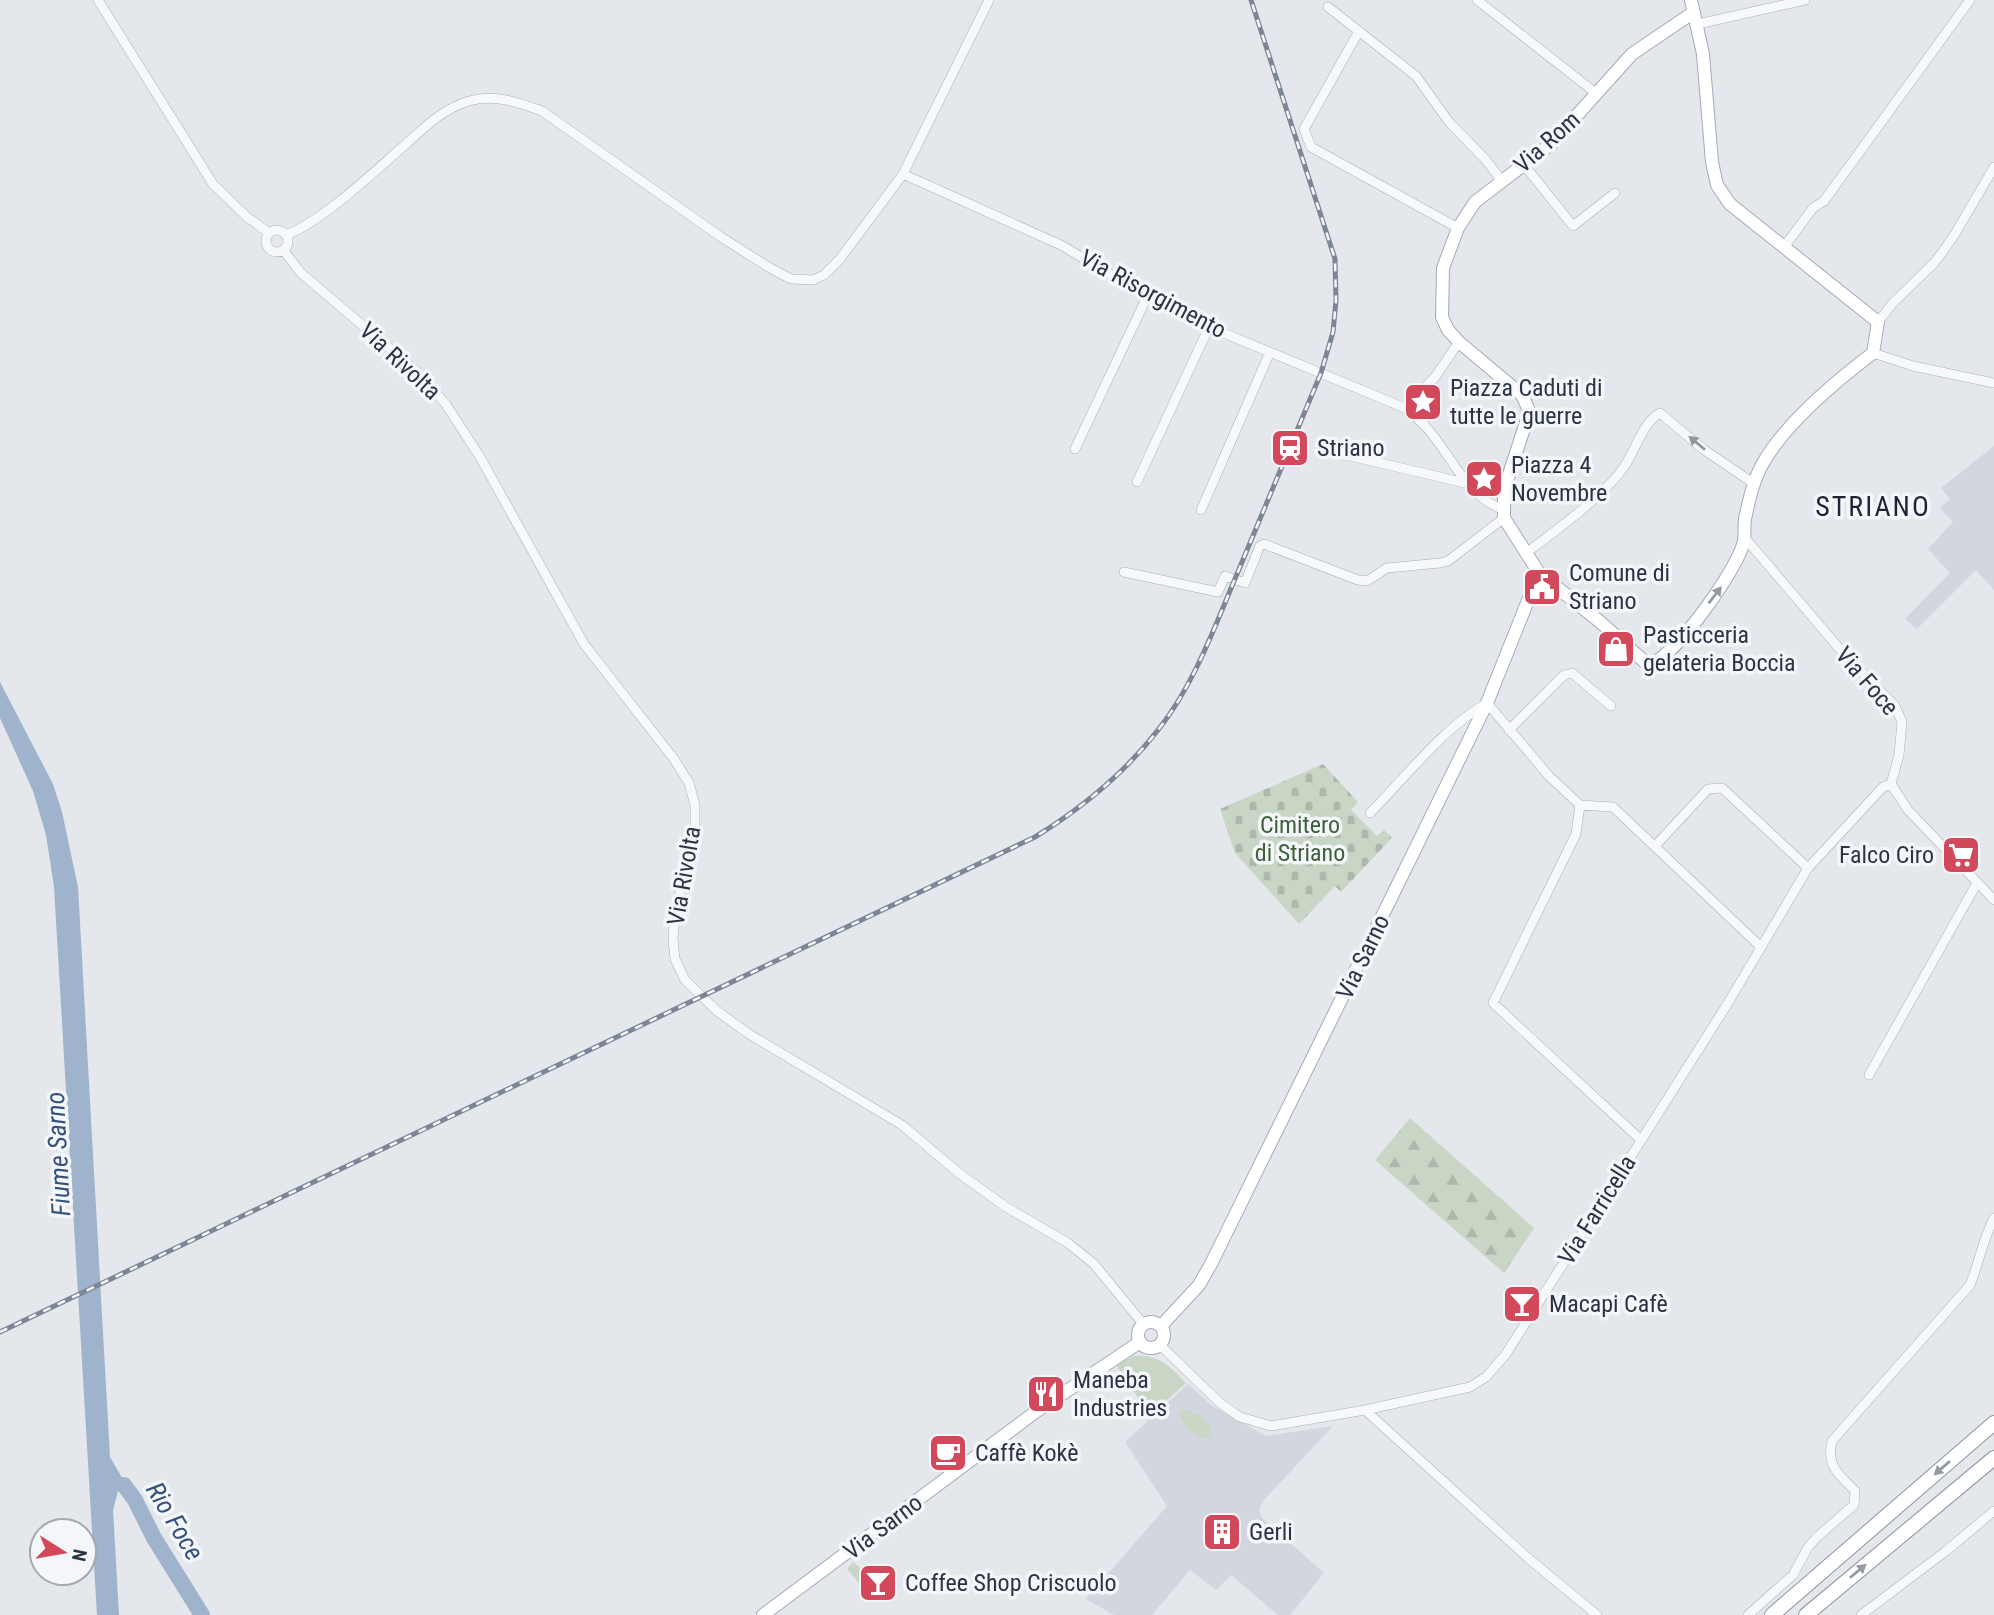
<svg xmlns="http://www.w3.org/2000/svg" width="1994" height="1615" font-family="'Roboto Condensed',sans-serif">
  <style>
    .built { fill: #d2d6de }
    .green { fill: #c9d6c5 }
    .forest { fill: url(#forest-firs) }
    .cemetery { fill: url(#cemetery-stones) }
    .water { fill: #9fb4cc }
    .lines { fill: none; stroke-linecap: round; stroke-linejoin: round }
    .river { stroke: #9fb4cc; stroke-width: 16 }
    .minor-casing { stroke: #a9aeb7; stroke-width: 10 }
    .major-casing { stroke: #a3abb8; stroke-width: 14 }
    .highway-casing { stroke: #8b94a3; stroke-width: 16 }
    .minor { stroke: #f7f8fa; stroke-width: 9 }
    .major { stroke: #fff; stroke-width: 12 }
    .highway { stroke: #fff; stroke-width: 14 }
    .rail-casing { stroke: #7d8696; stroke-width: 5 }
    .rail { stroke: #f4f6f9; stroke-width: 2.5; stroke-dasharray: 8; stroke-linecap: butt }
    .oneway { fill: #9196a0 }
    .oneway2 { fill: #959aa2 }
    .labels { text-anchor: middle; dominant-baseline: central; stroke-width: 7; stroke-linejoin: round; paint-order: stroke }
    .street-label { font-size: 24px; fill: #2b3445; stroke: #f4f6f9 }
    .poi-label { font-size: 24px; fill: #2b3445; stroke: #f4f6f9; text-anchor: start }
    .park-label { font-size: 24px; fill: #3f6138; stroke: #f4f6f9 }
    .water-label { font-size: 26px; font-style: italic; fill: #34527a; stroke: #f4f6f9 }
    .quarter-label { font-size: 28px; letter-spacing: 2px; fill: #1d2536; stroke: #f4f6f9 }
  </style>
  <defs>
    <pattern id="forest-firs" width="22" height="20" patternUnits="userSpaceOnUse" patternTransform="scale(1.75)"><rect width="22" height="20" fill="#c9d6c5"/><path d="M5 1l3.5 6h-7zM16 11l3.5 6h-7z" fill="#adb8ab"/></pattern>
    <pattern id="cemetery-stones" width="16" height="16" patternUnits="userSpaceOnUse" patternTransform="scale(1.75)"><rect width="16" height="16" fill="#c9d6c5"/><path d="M2 7V4a2 2 0 0 1 4 0v3zM10 15v-3a2 2 0 0 1 4 0v3z" fill="#adb8ab"/></pattern>
  </defs>
  <rect width="100%" height="100%" fill="#e4e7ec"/>
  <path class="built" d="M1994 446V590L1976 570 1917 629 1905 619 1950 573 1928 549 1953 522 1940 508 1950 499 1941 488Z
    M1188 1384 1211 1405 1266 1436 1333 1426 1264 1500 1259 1510 1263 1519 1324 1573 1290 1615H1278L1231 1575 1216 1590 1190 1570 1152 1615H1114L1086 1599 1167 1506 1125 1442Z"/>
  <path class="green" d="M1134 1356C1158 1354 1171 1367 1186 1383L1150 1415 1116 1365Z
    M1184 1409 1202 1416 1211 1429 1209 1436 1204 1438 1188 1430 1180 1417 1181 1411Z
    M853 1562 869 1576 861 1585 847 1569Z"/>
  <path class="forest" d="M1410 1118 1534 1228 1504 1273 1375 1160Z"/>
  <path class="cemetery" d="M1323 764 1358 802 1351 810 1377 836 1384 830 1392 838 1341 892 1335 886 1299 924 1235 853 1220 809Z"/>
  <path class="water" d="M0 682 53 784 62 812 78 887 110 1457 135 1500 118 1491 113 1510 119 1615H97L54 887 46 835 33 791 0 718Z"/>
  <g class="lines">
    <path class="river" d="M124 1485 135 1500 154 1538 202 1615"/>
    <defs>
      <path id="minor" d="M98 0 213 184 247 217 269 233
        M1477 0 1597 94
        M1328 7 1416 76 1449 122 1485 159 1502 181
        M1698 24 1805 0
        M1359 31 1304 129 1311 147 1458 228
        M1525 166 1573 226 1615 193
        M903 174 1063 246 1147 297 1209 327 1405 408C1412 414 1420 420 1426 427 1452 455 1465 497 1505 510
        M266 241a11 11 0 1 1 22 0a11 11 0 1 1-22 0Z
        M286 235C324 220 375 171 406 144 425 127 444 108 469 101 495 94 518 102 542 111L721 237 770 268 791 279 813 280 824 275 840 259 903 174 989 0
        M1784 247 1813 208 1824 201 1970 0
        M284 251 301 273 416 371 445 403 480 457 584 644 674 759 689 783 695 805V827L691 853 675 911 673 939 675 959 685 980 717 1011 749 1034 902 1125 960 1174 1006 1207 1068 1243 1094 1264 1144 1325
        M1878 322 1892 304 1934 263 1944 250 1955 234 1994 167
        M1873 353 1913 366 1994 383
        M1405 408 1435 377 1459 342
        M1075 449 1147 297
        M1325 450 1465 483
        M1137 482 1209 327
        M1201 510 1270 352
        M1745 538 1844 654 1895 706 1902 722 1899 755 1891 784 1908 810 1994 900
        M1526 553C1554 532 1605 495 1624 467 1635 451 1643 422 1660 413L1703 449 1753 483
        M1124 572 1218 592 1225 576 1245 583 1260 546 1264 544 1358 580 1367 581 1387 568 1440 563 1448 561 1504 518
        M1509 730 1564 675 1572 673 1611 706
        M1580 805 1576 834 1493 1003 1641 1140
        M1370 813C1406 777 1443 728 1487 703L1549 776 1580 805 1613 807 1760 946
        M1655 846 1708 789 1722 788 1808 868
        M1869 1075 1977 883
        M1160 1345 1220 1403 1240 1417 1271 1426 1365 1410 1470 1387 1486 1377 1506 1354 1728 1003 1808 868 1883 787 1891 784
        M1365 1410 1528 1558 1597 1615
        M1748 1615 1793 1575 1808 1547 1817 1537 1854 1505 1855 1491C1839 1474 1826 1467 1832 1441L1970 1285C1979 1263 1983 1239 1994 1218
        M1861 1615 1946 1551 1994 1511"/>
      <path id="major" d="M1691 0 1703 54 1712 162 1717 185 1730 204 1878 322 1873 353C1836 381 1786 423 1763 463 1753 481 1749 500 1745 519 1744 526 1745 534 1744 541 1738 569 1678 652 1652 664L1646 663 1599 621 1539 573 1504 518V490L1527 419 1528 408 1522 395 1459 342 1448 330 1442 317 1443 268 1458 228 1475 202 1552 143 1632 54 1694 12
        M1138 1335a13 13 0 1 1 26 0a13 13 0 1 1-26 0Z
        M1161 1326 1199 1285 1211 1264 1487 703 1539 573
        M763 1615 1034 1413 1140 1342"/>
      <path id="highway" d="M1772 1615 1994 1423
        M1806 1615 1994 1458"/>
    </defs>
    <use href="#minor" class="minor-casing"/>
    <use href="#major" class="major-casing"/>
    <use href="#highway" class="highway-casing"/>
    <use href="#minor" class="minor"/>
    <use href="#major" class="major"/>
    <use href="#highway" class="highway"/>
    <defs>
      <path id="rail" d="M0 1332 1035 837C1082 808 1124 774 1158 730 1194 685 1215 626 1237 574 1265 507 1293 440 1321 373L1333 332 1336 301 1335 259 1251 0"/>
    </defs>
    <use href="#rail" class="rail-casing"/>
    <use href="#rail" class="rail"/>
  </g>
  <defs><path id="oneway-solid" d="M-6-.8H1V-3.2L6.5 0L1 3.2V.8H-6Z" transform="scale(1.75)"/></defs>
  <use class="oneway" href="#oneway-solid" transform="translate(1697 443) rotate(-140)"/>
  <g class="oneway2">
    <use href="#oneway-solid" transform="translate(1715 595) rotate(-53)"/>
    <use href="#oneway-solid" transform="translate(1942 1468) rotate(139)"/>
    <use href="#oneway-solid" transform="translate(1858 1571) rotate(-40)"/>
  </g>
  <defs>
    <symbol id="sight-square" viewBox="-11 -11 22 22"><rect x="-9" y="-9" width="18" height="18" rx="4" fill="#d1495b" stroke="#f4f6f9"/><path d="M0-6L1.8-2.2L6-1.7L2.9 1.2L3.7 5.4L0 3.3L-3.7 5.4L-2.9 1.2L-6-1.7L-1.8-2.2Z" fill="#fff"/></symbol>
    <symbol id="station-square" viewBox="-11 -11 22 22"><rect x="-9" y="-9" width="18" height="18" rx="4" fill="#d1495b" stroke="#f4f6f9"/><path d="M-3-6H3Q5-6 5-4V2Q5 4 3 4L4.5 6H3L1.5 4h-3L-3 6H-4.5L-3 4Q-5 4-5 2V-4Q-5-6-3-6ZM-3.5-4v3h7v-3ZM-3.5 1v1.5H-2V1ZM2 1v1.5H3.5V1Z" fill="#fff"/></symbol>
    <symbol id="civic-square" viewBox="-11 -11 22 22"><rect x="-9" y="-9" width="18" height="18" rx="4" fill="#d1495b" stroke="#f4f6f9"/><path d="M-.6-6.5H3V-4.5H.6V-3L4-1V1h2V6H-6V1h2V-1L-.6-3ZM-1.2 2.5V6h2.4V2.5Z" fill="#fff"/></symbol>
    <symbol id="shop-square" viewBox="-11 -11 22 22"><rect x="-9" y="-9" width="18" height="18" rx="4" fill="#d1495b" stroke="#f4f6f9"/><path d="M-5-2.5h2.3a2.7 3.5 0 0 1 5.4 0H5L5.5 6h-11ZM-1.5-2.5h3a1.5 2.3 0 0 0-3 0Z" fill="#fff"/></symbol>
    <symbol id="supermarket-square" viewBox="-11 -11 22 22"><rect x="-9" y="-9" width="18" height="18" rx="4" fill="#d1495b" stroke="#f4f6f9"/><path d="M-6-5.5h2.5l.6 2H6L4.5 2H-2.5L-4.4-4H-6ZM-1.5 3.2a1.3 1.3 0 1 0 .1 0ZM3 3.2a1.3 1.3 0 1 0 .1 0Z" fill="#fff"/></symbol>
    <symbol id="bar-square" viewBox="-11 -11 22 22"><rect x="-9" y="-9" width="18" height="18" rx="4" fill="#d1495b" stroke="#f4f6f9"/><path d="M-6-5H6L.8 .8V4.5H3.5V6h-7V4.5H-.8V.8Z" fill="#fff"/></symbol>
    <symbol id="restaurant-square" viewBox="-11 -11 22 22"><rect x="-9" y="-9" width="18" height="18" rx="4" fill="#d1495b" stroke="#f4f6f9"/><path d="M-5-6h1v4h1v-4h1v4h1v-4h1v5L-1.5 .5V6h-2V.5L-5-1ZM5-6V6H3V1.5H1.5Q1.5-4 5-6Z" fill="#fff"/></symbol>
    <symbol id="cafe-square" viewBox="-11 -11 22 22"><rect x="-9" y="-9" width="18" height="18" rx="4" fill="#d1495b" stroke="#f4f6f9"/><path d="M-5.5-4.5H6V0H3Q3 3.5 0 3.5H-2.5Q-5.5 3.5-5.5 0ZM3-3.2v2h1.7v-2ZM-6 4.5H4V6H-6Z" fill="#fff"/></symbol>
    <symbol id="building-square" viewBox="-11 -11 22 22"><rect x="-9" y="-9" width="18" height="18" rx="4" fill="#d1495b" stroke="#f4f6f9"/><path d="M-4-6H4V6H1V3H-1V6H-4ZM-2.5-4.3h1.7v1.8h-1.7ZM.8-4.3h1.7v1.8H.8ZM-2.5-1h1.7V.8h-1.7ZM.8-1h1.7V.8H.8Z" fill="#fff"/></symbol>
  </defs>
  <g fill-rule="evenodd">
    <use href="#sight-square" x="1401" y="380" width="44" height="44"/>
    <use href="#station-square" x="1268" y="426" width="44" height="44"/>
    <use href="#sight-square" x="1462" y="457" width="44" height="44"/>
    <use href="#civic-square" x="1520" y="565" width="44" height="44"/>
    <use href="#shop-square" x="1594" y="627" width="44" height="44"/>
    <use href="#supermarket-square" x="1939" y="833" width="44" height="44"/>
    <use href="#bar-square" x="1500" y="1282" width="44" height="44"/>
    <use href="#restaurant-square" x="1024" y="1372" width="44" height="44"/>
    <use href="#cafe-square" x="926" y="1431" width="44" height="44"/>
    <use href="#building-square" x="1200" y="1510" width="44" height="44"/>
    <use href="#bar-square" x="856" y="1561" width="44" height="44"/>
  </g>
  <g class="labels">
    <g class="street-label">
      <text transform="translate(1547 142) rotate(-42)">Via Rom</text>
      <text transform="translate(1153 294) rotate(28)">Via Risorgimento</text>
      <text transform="translate(400 361) rotate(43)">Via Rivolta</text>
      <text transform="translate(1867 681) rotate(49)">Via Foce</text>
      <text transform="translate(684 876) rotate(-80)">Via Rivolta</text>
      <text transform="translate(1363 957) rotate(-64)">Via Sarno</text>
      <text transform="translate(1597 1210) rotate(-58)">Via Farricella</text>
      <text transform="translate(883 1527) rotate(-37)">Via Sarno</text>
    </g>
    <g class="poi-label">
      <text x="1450" y="388">Piazza Caduti di<tspan x="1450" dy="28">tutte le guerre</tspan></text>
      <text x="1317" y="448">Striano</text>
      <text x="1511" y="465">Piazza 4<tspan x="1511" dy="28">Novembre</tspan></text>
      <text x="1569" y="573">Comune di<tspan x="1569" dy="28">Striano</tspan></text>
      <text x="1643" y="635">Pasticceria<tspan x="1643" dy="28">gelateria Boccia</tspan></text>
      <text x="1934" y="855" text-anchor="end">Falco Ciro</text>
      <text x="1549" y="1304">Macapi Cafè</text>
      <text x="1073" y="1380">Maneba<tspan x="1073" dy="28">Industries</tspan></text>
      <text x="975" y="1453">Caffè Kokè</text>
      <text x="1249" y="1532">Gerli</text>
      <text x="905" y="1583">Coffee Shop Criscuolo</text>
    </g>
    <g class="park-label">
      <text x="1300" y="825">Cimitero<tspan x="1300" dy="28">di Striano</tspan></text>
    </g>
    <g class="water-label">
      <text transform="translate(58 1154) rotate(-93)">Fiume Sarno</text>
      <text transform="translate(175 1521) rotate(59)">Rio Foce</text>
    </g>
    <g class="quarter-label">
      <text x="1873" y="506">STRIANO</text>
    </g>
  </g>
  <g transform="translate(63 1552) rotate(101)"><circle r="33" fill="#f4f6f9" stroke="#a4a8b1" stroke-width="2"/>
  <path d="M0-5L12 26L0 18L-12 26Z" fill="#d1495b"/>
  <text y="-10" font-size="19" font-weight="bold" text-anchor="middle" fill="#2b3445">N</text>
  </g>
</svg>
